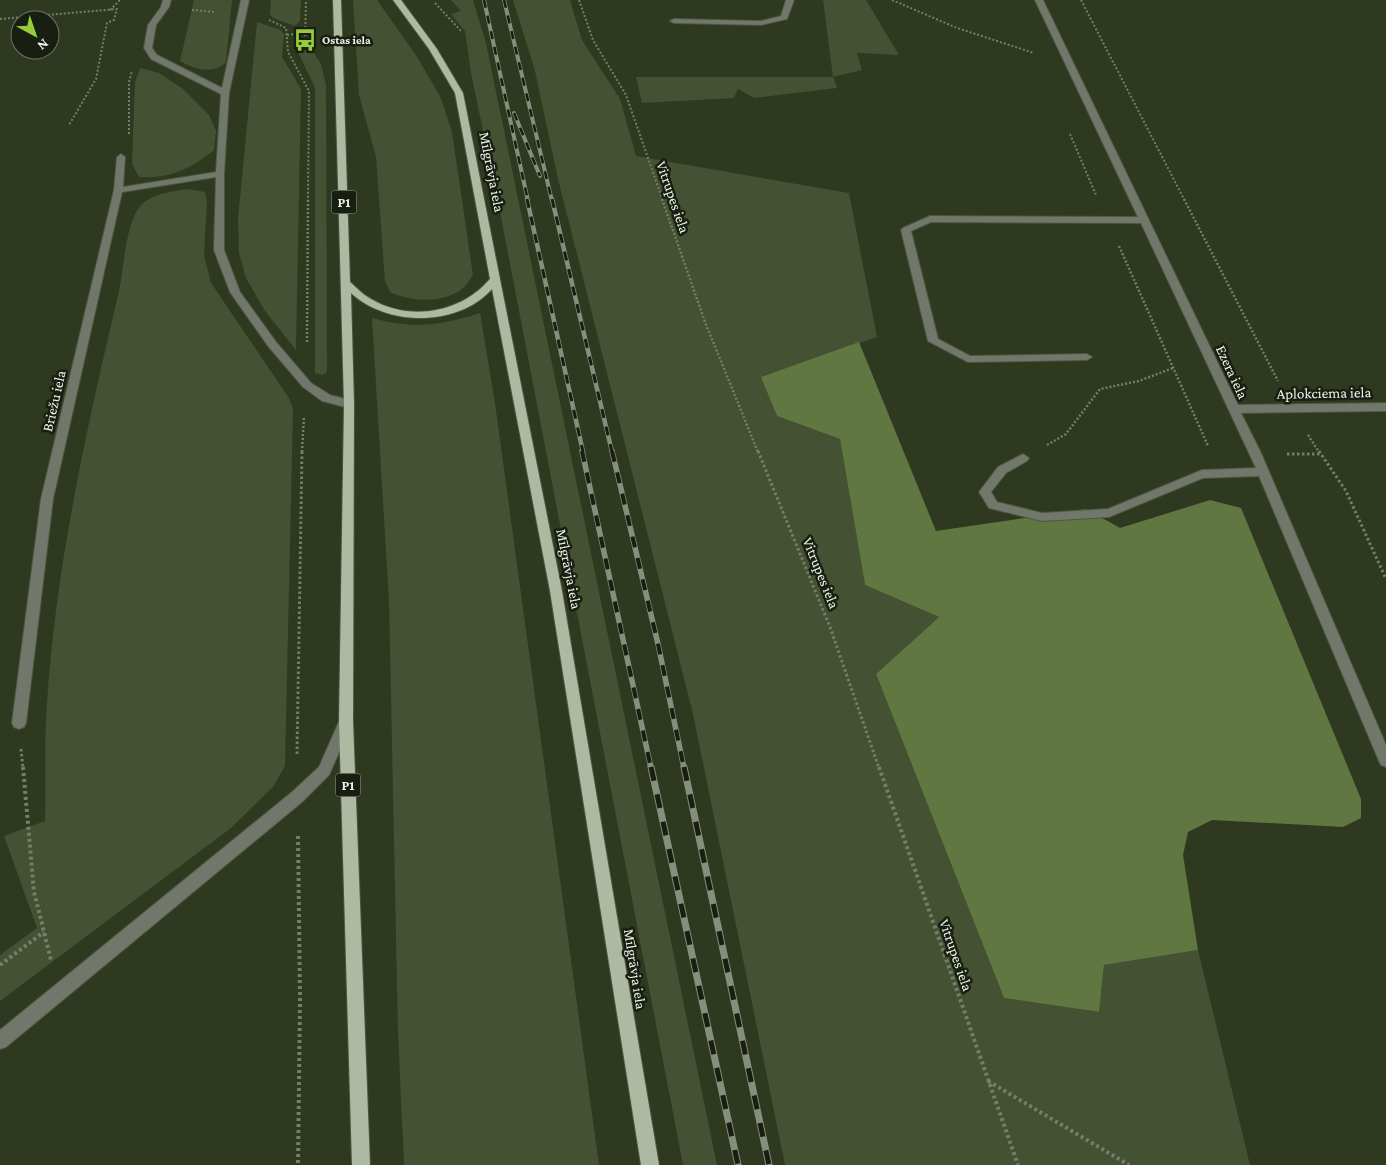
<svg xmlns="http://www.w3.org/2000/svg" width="1386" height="1165" font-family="'Crimson Pro',serif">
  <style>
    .green { fill: #445133 }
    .forest { fill: #607741 }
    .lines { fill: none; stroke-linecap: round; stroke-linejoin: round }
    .minor-casing { stroke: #4c573f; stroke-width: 2 }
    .major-casing { stroke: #4c573f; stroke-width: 2 }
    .path-far3 { stroke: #757e69; stroke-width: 2; stroke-dasharray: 2 2; stroke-linecap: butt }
    .path-far2 { stroke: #757e69; stroke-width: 2.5; stroke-dasharray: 2 2; stroke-linecap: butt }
    .path-far1 { stroke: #757e69; stroke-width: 3; stroke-dasharray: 2.5 2.5; stroke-linecap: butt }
    .path { stroke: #757e69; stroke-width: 4; stroke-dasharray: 3 3; stroke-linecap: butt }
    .minor { fill: #72776b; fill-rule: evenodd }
    .major { fill: #aeb9a1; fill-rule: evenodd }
    .rail-far3-casing { stroke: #858f7a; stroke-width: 4 }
    .rail-far2-casing { stroke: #858f7a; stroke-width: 4.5 }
    .rail-far1-casing { stroke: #858f7a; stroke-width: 5.5 }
    .rail-casing { stroke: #858f7a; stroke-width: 7 }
    .rail-far3 { stroke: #191e13; stroke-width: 2.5; stroke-dasharray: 8; stroke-linecap: butt }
    .rail-far2 { stroke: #191e13; stroke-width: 3; stroke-dasharray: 9; stroke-linecap: butt }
    .rail-far1 { stroke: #191e13; stroke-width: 4; stroke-dasharray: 11; stroke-linecap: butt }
    .rail { stroke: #191e13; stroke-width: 5; stroke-dasharray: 14; stroke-linecap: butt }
    .labels { text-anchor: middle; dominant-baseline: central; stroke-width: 5; stroke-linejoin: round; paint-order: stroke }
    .far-poi-label { font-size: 12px; font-weight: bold; fill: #ecf3e4; stroke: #191e13; text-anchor: start }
    .shield { fill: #191e13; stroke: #adb3a5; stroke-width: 1 }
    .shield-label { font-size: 14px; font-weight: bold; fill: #ecf3e4 }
    .street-label { font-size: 15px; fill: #ecf3e4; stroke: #191e13 }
  </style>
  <rect width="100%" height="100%" fill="#2e3920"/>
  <path class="green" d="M194 0H232L226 62C214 75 193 69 180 61Z
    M271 0H301L300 21 295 26 273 18 270 14Z
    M353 0H377L416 55 441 98 452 132 473 275C470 279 467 285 463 288 444 304 411 302 390 292L385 281 376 157 359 95Z
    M451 0H473L486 43 717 1165H683L501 217 471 73 465 31 451 14 461 11Z
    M513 0H570L582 40 620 99 636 156 849 193 877 337 762 377 777 416 840 439 865 585 939 617 876 674 1004 998 1099 1012 1104 965 1198 950 1250 1165H785L693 714 558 179 535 71Z
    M823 0H866L899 55 857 53 862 70 833 77 837 88 754 98 738 89 734 98 642 103 636 77H833Z
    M257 22 281 30 284 35 282 57 301 89 296 350 265 311 246 278 239 253 238 219Z
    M312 50 321 64 326 85 327 372 323 375 315 373V88L298 52Z
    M140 68 159 73 183 89 209 115 216 131 214 150C191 169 169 179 139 177L132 164 135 82Z
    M188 189 205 192 207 203 204 255 211 283 289 398 293 409 285 766 273 787 231 828 0 1001V955L37 928 4 836 45 821C46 782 44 742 47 703 56 564 87 427 119 291 124 268 126 219 142 204 154 193 174 191 188 189Z
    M480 313 495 403 599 1165H404L398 1033 389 601 372 318C413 329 439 326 480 313Z"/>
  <path class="forest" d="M859 342 936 531 1086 509 1120 528 1210 500 1241 508 1361 799V818L1343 827 1212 820 1188 832 1183 855 1198 950 1104 965 1099 1012 1004 998 876 674 939 617 865 585 840 439 777 416 761 377Z"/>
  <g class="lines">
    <defs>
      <path id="minor" d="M163 0H171L169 7 156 25 152 48 157 55 222 88 241 0H249L229 93 224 174V250L240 292 276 342 311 383 330 395 353 401 354 404 349 408 322 401 303 387 268 346 230 292 214 250 216 177 122 192 53 499 26 723 24 727 19 729 14 727 12 723 41 499 114 190 117 157 121 154 125 157 123 187 216 172 221 94 151 59 144 48 148 25 161 7Z
        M786 0H794L787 19 761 25 674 23 670 21 674 19 761 21 781 16Z
        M1035 0H1043L1238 405 1386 403V411L1241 413 1261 453 1386 745V767L1381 765 1379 761 1259 476 1203 478 1109 517 1042 521 989 508 979 492 998 467 1023 454 1029 458 1027 461 1006 473 991 492 997 502 1042 513 1108 509 1202 470 1256 468 1141 223 931 222 911 231 938 339 970 356 1087 354 1092 357 1087 360 968 362 928 341 901 230 903 228 930 216 1138 217Z
        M346 715 351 717 353 721 329 775 302 802 6 1047 0 1049V1030L292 792 319 767 341 717Z"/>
      <path id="major" d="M333 0H341L350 282C357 288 363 295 371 299 410 322 461 313 490 279L455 93 429 49 393 0H401L437 49 463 93 562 591 659 1165H641L550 591 492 289C458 327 388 327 351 293L354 404 353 721 370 1165H352L339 721 344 404Z"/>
    </defs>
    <use href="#minor" class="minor-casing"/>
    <use href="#major" class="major-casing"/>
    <path class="path-far3" d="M579 0 593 40 626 95 663 201
      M892 0 957 28 1034 53
      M1081 0 1185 201
      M435 3 462 32
      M110 10 120 0
      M192 10 215 12
      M0 19 117 9 114 20 107 23 96 79 69 125
      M269 20 286 28 288 52 309 91 308 201
      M287 35 305 33
      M305 40 306 0
      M129 134V82L132 71
      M1070 134 1096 195"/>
    <path class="path-far2" d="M662 199 705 322 758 452
      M1184 199 1278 381
      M1119 246 1208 446
      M307 342 308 199
      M1308 435 1319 452
      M1047 445 1066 434 1100 389 1139 381 1173 368
      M302 452 304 416"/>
    <path class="path-far1" d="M758 451 830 627 879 768
      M1319 451 1346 491 1386 579
      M1287 454H1321
      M21 749 23 768
      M297 754 302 451"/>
    <path class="path" d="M23 767 34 892 51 960
      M879 767 1018 1165
      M298 836 300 999 298 1165
      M0 965 44 932
      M988 1081 1129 1165"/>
    <use href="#minor" class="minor"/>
    <use href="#major" class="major"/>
    <defs>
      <path id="rail-far3" d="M484 0 528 201
        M504 0 552 201
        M514 113 540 176"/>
      <path id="rail-far2" d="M527 199 583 452
        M552 199 612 452"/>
      <path id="rail-far1" d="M582 451 651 768
        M612 451 658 644 684 768"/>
      <path id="rail" d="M651 767 738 1165
        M684 767 769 1165"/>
    </defs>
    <use href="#rail-far3" class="rail-far3-casing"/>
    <use href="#rail-far2" class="rail-far2-casing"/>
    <use href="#rail-far1" class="rail-far1-casing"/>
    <use href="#rail" class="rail-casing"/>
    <use href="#rail-far3" class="rail-far3"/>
    <use href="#rail-far2" class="rail-far2"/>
    <use href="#rail-far1" class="rail-far1"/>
    <use href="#rail" class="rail"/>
  </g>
  <defs>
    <symbol id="bus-bare" viewBox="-9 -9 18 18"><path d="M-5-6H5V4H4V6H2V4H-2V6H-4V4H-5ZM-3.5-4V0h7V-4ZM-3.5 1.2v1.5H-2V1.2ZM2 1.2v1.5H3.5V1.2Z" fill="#96cc39" stroke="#191e13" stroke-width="2.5" paint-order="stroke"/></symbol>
  </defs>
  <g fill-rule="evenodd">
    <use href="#bus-bare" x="289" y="24" width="32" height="32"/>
  </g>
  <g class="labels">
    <g class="far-poi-label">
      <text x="322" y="40">Ostas iela</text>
    </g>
    <g class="shield">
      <rect x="331.5" y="190.5" width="25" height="23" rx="4"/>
      <rect x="335.5" y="773.5" width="25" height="23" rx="4"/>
    </g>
    <g class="shield-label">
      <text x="344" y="202">P1</text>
      <text x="348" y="785">P1</text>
    </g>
    <g class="street-label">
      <text transform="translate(492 172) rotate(79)">Mīlgrāvja iela</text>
      <text transform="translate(673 197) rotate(71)">Vitrupes iela</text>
      <text transform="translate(1232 372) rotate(65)">Ezera iela</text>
      <text transform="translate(1324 393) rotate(-1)">Aplokciema iela</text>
      <text transform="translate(54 401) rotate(-77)">Briežu iela</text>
      <text transform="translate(569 569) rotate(79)">Mīlgrāvja iela</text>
      <text transform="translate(821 573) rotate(68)">Vitrupes iela</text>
      <text transform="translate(956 955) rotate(71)">Vitrupes iela</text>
      <text transform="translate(635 969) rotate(81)">Mīlgrāvja iela</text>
    </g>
  </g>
  <g transform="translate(35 35) rotate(140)"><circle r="24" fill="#191e13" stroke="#6d7367"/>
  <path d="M0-4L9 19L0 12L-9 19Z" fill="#96cc39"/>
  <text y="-8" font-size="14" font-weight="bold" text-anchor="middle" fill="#ecf3e4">N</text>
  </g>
</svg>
